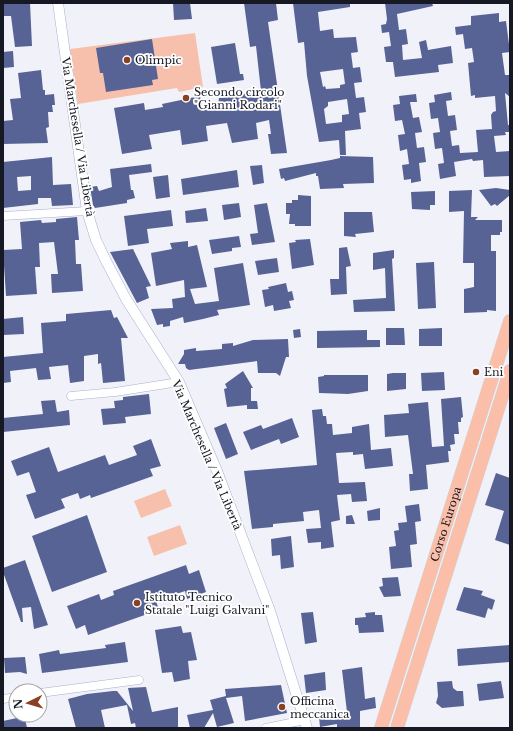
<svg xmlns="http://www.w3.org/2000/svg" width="513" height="731" font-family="'Libre Baskerville',serif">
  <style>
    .green { fill: #f6c0ac }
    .building { fill: #586395; fill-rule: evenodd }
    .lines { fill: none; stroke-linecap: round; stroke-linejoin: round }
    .minor-casing { stroke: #a7afce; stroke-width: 9 }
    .tertiary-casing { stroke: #a7afce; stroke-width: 11 }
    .primary-casing { stroke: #d0d1d3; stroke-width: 14 }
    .minor { stroke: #fff; stroke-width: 8 }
    .tertiary { stroke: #fff; stroke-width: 10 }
    .primary { stroke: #fbbfa9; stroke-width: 13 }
    .poi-dot { fill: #894024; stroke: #fff; stroke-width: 1.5 }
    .labels { text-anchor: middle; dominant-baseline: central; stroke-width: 3.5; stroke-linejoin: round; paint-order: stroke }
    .poi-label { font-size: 11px; fill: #161924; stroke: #fff; text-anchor: start }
    .street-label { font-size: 11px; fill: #161924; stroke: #fff }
  </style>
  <rect width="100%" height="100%" fill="#f1f2f9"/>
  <path class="green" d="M195 33 203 87 179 92 177 88 78 104 70 49Z
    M165 489 172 506 141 518 134 501Z
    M180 525 187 544 154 556 147 537Z"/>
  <path class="building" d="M3 3H30L32 46 15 47 11 16H4Z
    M173 3H190L192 19 174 20Z
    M244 3H276L278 20 268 22 287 153 271 154 268 134H271L269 120 256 123 258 139 232 143 227 123 206 126 208 141 182 145 180 130 149 135 152 149 122 154 114 108 144 103 145 110 163 107 162 104 200 96 202 109 218 106 219 98 261 91 256 46 250 47Z
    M293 3H350V7L318 12 320 31 333 29 334 38 356 37 358 52 351 53 353 68 360 67 362 82 354 83 356 98 364 97 366 112 359 113 361 129 345 131 346 155H340L339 140 319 142 307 76 304 42 298 43ZM343 69 345 84 340 85V88L326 89 325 86 323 87 320 72ZM347 99 349 114 342 115V122L326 124 324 109 328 106V102Z
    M385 3H432L433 6 397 14 399 30 406 29 408 44 402 45 403 60 422 58 419 42 426 40 428 50 451 46 453 63 438 65 439 72 395 77 393 62H386L384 47 391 46 389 32 382 33 381 25 386 24 387 19Z
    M499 13V22L506 21 510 52 502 53 505 75H509L510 80V97L505 93 508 125H510V132H505L506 135 494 136 496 152 510 151V176L484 177 483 160 473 161 472 159 454 162 456 176 440 179 438 164 444 163 442 148 435 149 433 133 440 132 438 118 431 119 429 103 435 102 434 95 451 92 452 100 446 101 448 116 455 115 457 130 450 131 452 146 459 145 460 153 478 152 476 130 492 129 491 115 493 112 496 111 495 96 475 98V95L471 96 468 63 474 62 472 48 465 49 463 34 456 35 455 27 471 25V16Z
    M152 39 158 79 152 80 153 85 106 92 103 73H100L96 48Z
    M235 43 240 74H243L244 80 217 84 211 47Z
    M13 51 14 67 3 68V52Z
    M41 70 43 90H45V95L54 94 55 105H52L53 112H48L49 127 46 128 48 143 3 144V121L13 120 10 99 21 98 18 73Z
    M416 94 417 102H410L413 118 419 117 422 132 415 133 417 148 424 147 426 162 419 163 421 181 411 183V179L404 180 402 165 409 164 407 149 400 151 398 135 405 134 402 120 395 121 393 105 400 104 399 96Z
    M340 156 373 157 374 183 343 184 344 188 320 189 318 176H316V173L285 181 284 178 281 179 279 169 331 160 340 158Z
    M52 157 53 185 71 184 73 205 52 206 51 198H38V204L3 208V162ZM31 176V190L18 191 17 177Z
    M151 164 152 172 129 175 131 190H133L135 198 127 200V203L95 208 93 205 90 187 97 186 99 191 112 187 110 169Z
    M262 165 264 183 253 185 250 166Z
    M237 170 239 187 183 195 181 179Z
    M168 175 170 197 156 199 153 177Z
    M496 188 510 190V195L497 206 495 204 491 206 479 190Z
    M472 190 471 217H478L475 220H502V232H500V235H491V251H496V311L487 310V312L464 313V289L474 287V263H463L464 211 449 212V191Z
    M435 191V205H430V210L412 209 411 192Z
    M298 195 311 196V226H295V224H289L290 214H286V203H292V200H298Z
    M239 203 241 217 224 220 222 205Z
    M267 203 275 242 252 245 250 234 258 233 254 205Z
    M206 208 208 221 186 223 185 211Z
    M171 210 173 226 147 229 149 243 128 246 124 216Z
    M344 212H372L374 232 355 234 356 237 344 236Z
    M77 217 79 240H75L76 264H81L83 291 52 293 51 274H58L54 242 39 243 40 267H35L37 294 6 296 3 250 22 249 20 222 41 220 42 223 56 222V219Z
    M239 236 241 247 232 248V251L212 254 209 240Z
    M310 239 314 265 292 269 289 243 296 242 295 240Z
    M188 241V247L197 245 207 287 190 289 195 304 219 301 214 268 243 263 250 305 217 310 219 315 203 319 184 323 183 317 170 321V326L163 327V324L157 325 151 309 173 308 172 299 185 297 184 280 156 286 151 253 172 249 170 243Z
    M347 247 351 266 346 267 347 294 331 295 330 279H339V248Z
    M133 249 151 286 146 287 149 298 137 303 110 252Z
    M394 250V258L392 259 395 311 354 312 353 300 386 298 385 268 373 270V253Z
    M277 258 279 272 258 275 255 261Z
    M434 262 436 308 418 309 416 263Z
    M286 283 288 292 292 291 294 300 289 301 291 308 274 311 273 305 265 307 262 290 269 289 268 287Z
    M111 310 114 318 117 317 128 338H121L125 381 103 383 101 363 98 364V354L84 356V381L70 383 68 365 49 367 51 379 38 380 36 368 10 371 11 382 3 383V357L43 353 41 323 66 321V314Z
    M23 317 24 334 3 335V319Z
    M386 328H404L405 345H386Z
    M442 328V346H419V329Z
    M300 329 301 337 294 338 293 330Z
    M367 330V340H380V347L317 348V331Z
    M288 339 289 357H286L280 376 276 373H258L257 361 189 370 186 368 185 364H178L184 354V350L196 348V351L222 349V344L233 343V346L253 340Z
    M243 371 253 388H251V401H257L258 409H247V405L227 407 224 389 227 388 225 384Z
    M444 372 445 390 422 391 421 373Z
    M393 373H406V389L387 391V374Z
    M324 375H368V391L348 394 319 393 318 377 324 376Z
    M149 394 151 414 125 417 126 423 103 425 101 409 115 408 114 401 123 400V397Z
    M461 397 463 417 461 418V422H458L459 434H454L455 444 450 445 451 451H448L449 462 426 465 428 489 410 491 409 474H413L408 435 385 437 384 415 409 413 408 404 428 402 432 447 444 446 441 399Z
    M55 400 57 412 69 410 70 425 3 432V418L43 414 41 401Z
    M322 409 323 416H326L327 424H332L333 435 352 433V427L369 424 371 450 391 448 393 466 365 469 363 454 353 455V452L336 453 339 483 365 482 367 501 352 502 351 494 337 495 340 520 331 522 334 547 321 549V542L308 543 306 529 321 528 319 510 303 512 304 521 273 524V527L252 529 244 471 317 465 312 410Z
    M292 418 299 437 281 444 279 439 251 450 243 432 261 425 263 429Z
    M226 423 238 454 226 459 214 428Z
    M151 439 161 466 150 469 153 476 91 498 90 495 80 499 78 493 61 499 65 508 35 519 26 495 36 492 29 472 17 476 11 461 49 447 58 472 105 455 109 465 137 455 133 446Z
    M496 473 510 478V545L495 540 504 511 485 505Z
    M419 504 421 521 415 522 417 544 410 545 412 567 391 569 389 547 396 546 394 531 399 530 398 523 407 522 405 506Z
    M380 508V520L368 521 367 511Z
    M87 515 107 572 52 592 32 536Z
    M352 515 355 524H346V516Z
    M291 536 294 567 281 569 280 555 272 556 271 539Z
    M25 560 48 625 34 629 31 607 22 608 23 622H21L3 572V568Z
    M186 565 189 574 199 570 206 592 187 599 185 591 156 601 159 610 88 635 85 625 76 629 67 606 99 594 101 600 114 595 113 591Z
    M398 577 401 596 384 597 379 587 383 586 382 578Z
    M464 587 483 591 481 595 495 600 492 610 488 608 485 618 456 610Z
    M313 612 317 642 305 644 301 613Z
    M375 612V615H382L384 632 359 633 358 625H355V618L366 617 365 613Z
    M181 626 183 633 191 632 197 660 188 661 190 679 174 682 172 672 162 673 155 630Z
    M125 642 128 662 42 673 39 654 59 650 60 654 106 648 105 645Z
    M510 645V662L458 666 457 649Z
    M25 657 27 674 20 672 5 673 4 658Z
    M362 667 365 699 375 697 376 708 360 711V728H337V724L320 727 319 717 347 712 342 670Z
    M325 672 326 690 306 693 304 675Z
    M452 681 453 688 457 691H463L464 706 442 708 436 703 438 696 437 682Z
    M501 681 504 698 479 701 477 684Z
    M281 685 287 713 245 721 242 696 226 698 234 723 217 727 213 713 204 728H190L187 715 213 710 210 700 226 696 225 689Z
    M146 687 152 712 178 707V728H136L135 723 131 724 127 705 101 710 105 728H76L68 699 87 694 113 691H117L133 711 128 688Z
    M17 718H25L27 728H3V721Z"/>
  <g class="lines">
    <defs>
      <path id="minor" d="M3 216 87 211
        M71 396 115 392 179 382
        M40 693 139 680
        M3 699 16 697
        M266 728 305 720"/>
      <path id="tertiary" d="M58 3 87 211 96 240 106 261 126 299 179 382 217 471 270 611 307 728"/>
      <g id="primary">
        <path id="s1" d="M381 728 510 321"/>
        <path d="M397 728 510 371"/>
      </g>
    </defs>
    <use href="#minor" class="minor-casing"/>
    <use href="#tertiary" class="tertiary-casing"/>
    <use href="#primary" class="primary-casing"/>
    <use href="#minor" class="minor"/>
    <use href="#tertiary" class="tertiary"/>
    <use href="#primary" class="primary"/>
  </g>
  <g class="poi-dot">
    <circle cx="127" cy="60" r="4"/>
    <circle cx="186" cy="98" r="4"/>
    <circle cx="476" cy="372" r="4"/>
    <circle cx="137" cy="603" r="4"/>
    <circle cx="282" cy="707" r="4"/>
  </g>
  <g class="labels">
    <g class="poi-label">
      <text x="135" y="60">Olimpic</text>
      <text x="194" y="92">Secondo circolo<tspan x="194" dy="13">"Gianni Rodari"</tspan></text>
      <text x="484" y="372">Eni</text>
      <text x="145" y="597">Istituto Tecnico<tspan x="145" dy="13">Statale "Luigi Galvani"</tspan></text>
      <text x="290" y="701">Officina<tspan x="290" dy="13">meccanica</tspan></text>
    </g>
    <g class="street-label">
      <text transform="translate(78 137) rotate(81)">Via Marchesella / Via Libertà</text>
      <text transform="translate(207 455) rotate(67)">Via Marchesella / Via Libertà</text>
      <text stroke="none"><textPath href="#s1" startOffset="214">Corso Europa</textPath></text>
    </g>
  </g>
  <rect width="513" height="731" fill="none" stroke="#161924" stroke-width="8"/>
  <g transform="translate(28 703) rotate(265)"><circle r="19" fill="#ffffff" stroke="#a2a3a7"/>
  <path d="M0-3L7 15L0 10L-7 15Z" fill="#894024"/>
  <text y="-6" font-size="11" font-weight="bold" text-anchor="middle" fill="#161924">N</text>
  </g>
</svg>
